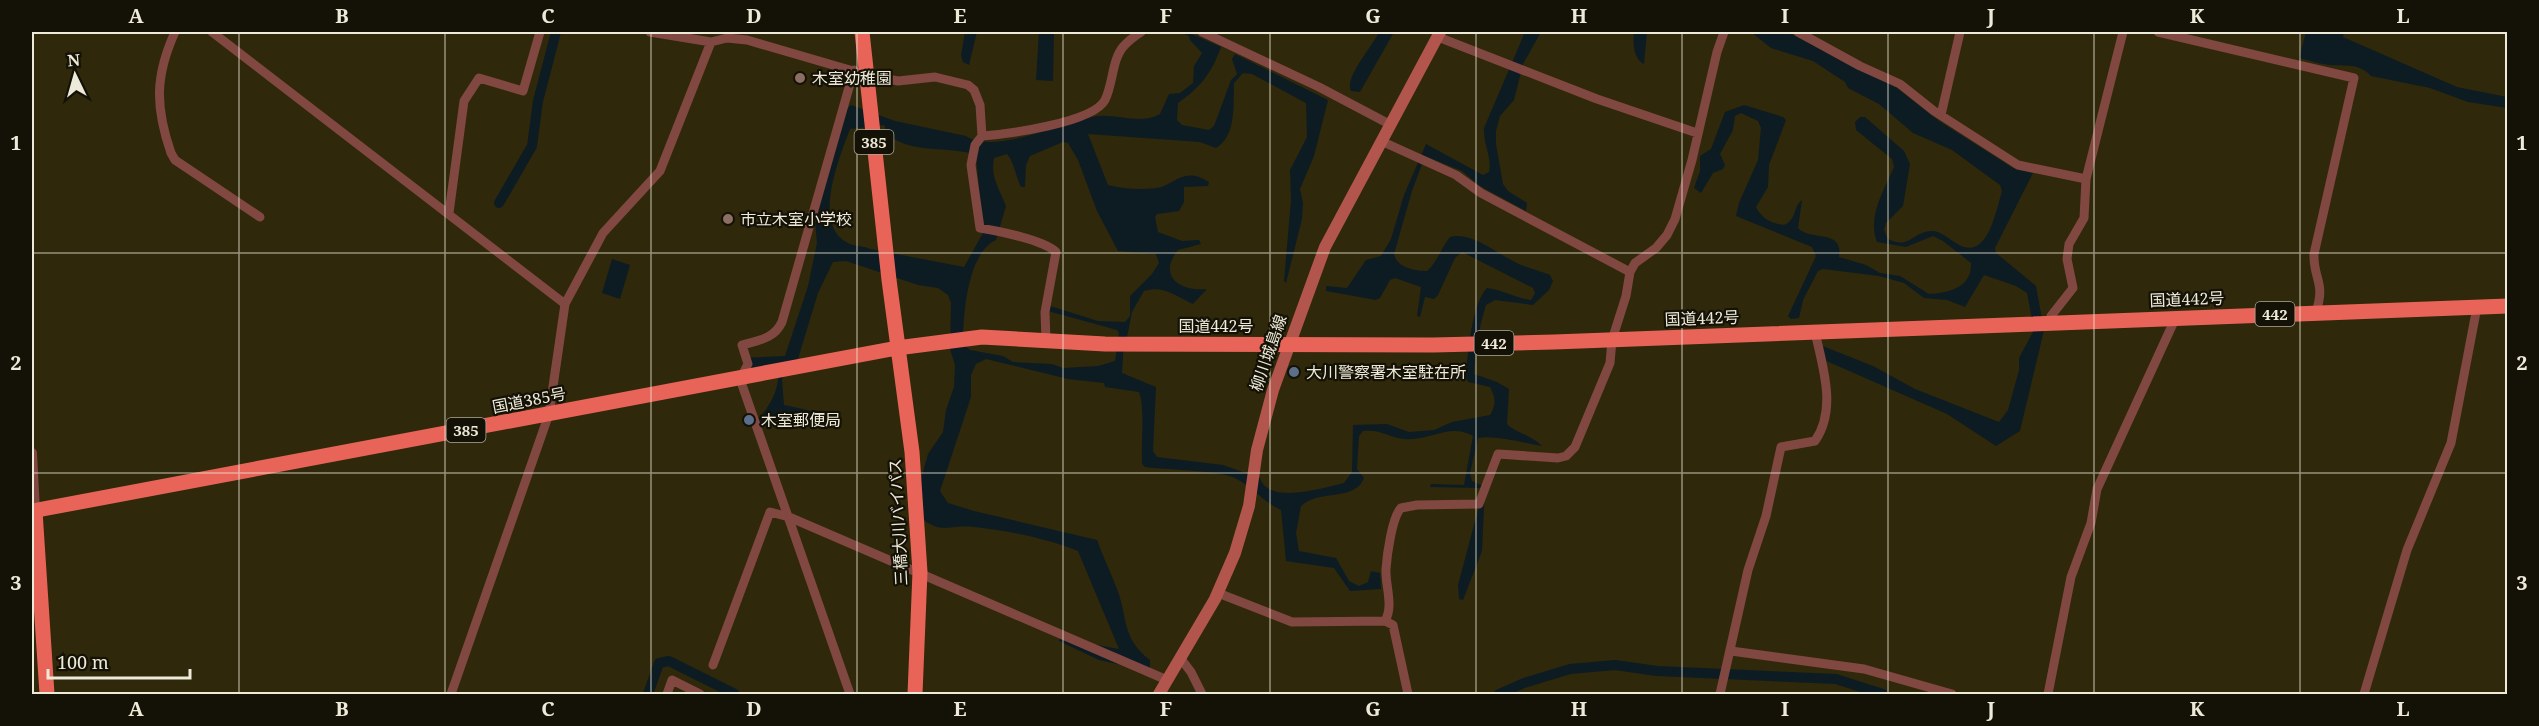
<svg xmlns="http://www.w3.org/2000/svg" width="2539" height="726" font-family="'Noto Serif','Noto Sans JP',serif">
  <style>
    .water { fill: #0d1c22; fill-rule: evenodd }
    .lines { fill: none; stroke-linecap: round; stroke-linejoin: round }
    .canal { stroke: #0d1c22; stroke-width: 10 }
    .minor { stroke: #814741; stroke-width: 9 }
    .tertiary { stroke: #814741; stroke-width: 10 }
    .secondary { stroke: #b2564d; stroke-width: 12 }
    .trunk { stroke: #e86459; stroke-width: 15 }
    .grid { fill: none; stroke: #eeead9; stroke-width: 1.5; stroke-opacity: 0.55 }
    .education-dot { fill: #8d6e63; stroke: #141106; stroke-width: 2 }
    .service-dot { fill: #5c6f8a; stroke: #141106; stroke-width: 2 }
    .labels { text-anchor: middle; dominant-baseline: central; stroke-width: 4.5; stroke-linejoin: round; paint-order: stroke }
    .shield { fill: #141106; stroke: #ada99a; stroke-width: 1.5 }
    .shield-label { font-size: 15px; font-weight: bold; fill: #eeead9 }
    .poi-label { font-size: 16px; fill: #eeead9; stroke: #141106; text-anchor: start }
    .street-label { font-size: 16px; fill: #eeead9; stroke: #141106 }
    .neatline { fill: none; stroke: #eeead9; stroke-width: 2 }
    .grid-label { font-size: 20px; text-anchor: middle; font-weight: bold; fill: #eeead9 }
  </style>
  <rect width="100%" height="100%" fill="#2f280b"/>
  <path class="water" d="M965 32H977L969 65 963 62 961 55Z
    M1039 32H1054L1053 81 1036 80Z
    M1180 32H1187L1221 47C1211 74 1201 87 1178 103L1177 120 1182 125 1209 130 1214 126 1231 80 1237 74 1232 59 1235 54 1328 100 1314 156 1300 189 1303 203 1302 219 1286 283 1284 281 1291 200 1290 170 1307 137 1306 103 1252 74 1243 73 1234 83C1233 103 1237 136 1216 148L1200 142 1088 134 1108 185C1124 189 1139 190 1156 188 1174 186 1183 165 1209 182L1208 186 1184 187V202L1179 211 1157 214 1155 217 1158 232 1182 241 1199 240 1201 244 1178 250C1157 276 1180 292 1207 289L1193 304C1175 296 1164 285 1144 291L1132 312 1127 337 1124 338 1122 373 1156 387 1153 451 1157 457 1223 465 1260 478C1268 505 1323 488 1344 483L1352 472 1353 425 1387 424 1409 432 1434 430 1452 422 1490 415C1496 405 1496 398 1490 387L1468 382 1466 378C1467 357 1472 302 1487 288 1503 290 1515 298 1531 300L1535 293 1533 288 1462 252 1455 258 1438 295 1434 299 1425 297 1420 317 1417 316 1421 287 1395 278 1390 280 1380 298 1376 300 1326 291V286L1347 288 1366 260 1381 256 1391 239 1404 195 1426 144 1483 175 1489 172C1492 156 1483 144 1484 128L1525 32H1541L1523 64 1514 100 1500 116 1496 131V144L1503 184 1508 191 1527 203 1526 211 1480 186 1462 171 1425 156 1412 191 1394 254C1397 268 1415 271 1427 271 1437 263 1441 248 1450 237 1471 231 1496 253 1515 262 1526 268 1538 270 1550 275L1553 281 1549 290 1533 305 1495 300 1486 305C1479 328 1475 350 1474 374L1497 382 1509 389 1507 424C1514 432 1531 435 1542 446 1524 443 1494 435 1478 438L1470 473 1472 481 1485 487 1482 551 1463 600 1459 599 1458 585 1481 499 1480 488 1430 487 1431 484 1464 485 1473 436C1451 422 1427 442 1404 439 1388 437 1381 429 1363 431L1359 436 1357 469 1364 478C1355 502 1318 489 1301 506L1296 533 1299 551 1336 558 1349 581 1359 586 1368 582 1371 571 1380 573 1381 589 1350 591 1334 568 1286 561 1281 510C1263 502 1253 487 1235 478 1216 470 1168 470 1145 467L1142 464C1141 445 1145 406 1139 392L1105 387 1104 383 1068 379 986 359 976 364 971 375V397L940 491 948 503 974 511 1097 540C1103 557 1111 573 1117 589 1128 617 1121 638 1150 660V671L1099 660 1059 641 1060 638 1119 649 1078 551C1048 539 1006 530 974 527 946 524 944 536 918 516L915 505 923 472 928 454 943 432 946 410 954 387 955 365 950 349 951 303 948 295 938 288 918 285 846 261 833 262 818 293 797 362 787 364 782 380 784 405 831 415 832 417 812 414V426L790 418 759 424 757 420C773 403 779 389 779 366L745 372 742 358 785 356 808 286 817 243 815 220 847 109 851 105 895 121 966 136C993 155 1062 123 1092 117 1117 112 1137 126 1160 114L1169 94 1180 93 1193 83 1194 66 1202 53 1190 40 1189 36ZM884 125 888 135C915 155 947 145 976 155L983 233 964 267 870 249C863 245 854 247 848 243 811 225 840 156 850 129ZM1063 142 1068 143 1078 160 1097 211 1118 251 1156 254 1159 263 1152 274 1130 296V316L1125 322 1098 321 1050 306 1048 311 1117 330 1119 333 1115 361 1098 366 1063 368 1052 364 1013 362 1003 356 970 350 963 344C963 316 967 253 996 240L1006 206C1000 190 990 177 994 158L1007 154C1014 162 1016 177 1021 187H1025L1026 165 1030 156Z
    M1379 32H1394L1360 92 1351 91C1344 77 1373 46 1379 32Z
    M1634 32H1647L1644 64C1633 59 1633 43 1634 32Z
    M1751 32H1787L1897 88 1939 121 2013 168 2033 173 1995 248 1996 253 2036 286 2044 330 2020 431 1996 446 1947 414 1822 359 1820 345 1873 366 1915 389 1999 422 2008 410 2019 370V358L2034 330 2027 293 2016 286 1984 275 1965 307 1947 300 1924 298 1904 283 1879 276 1823 269 1818 271 1803 300 1799 318 1791 319 1788 316 1816 256 1812 247 1736 216 1739 203 1758 160 1761 128 1758 121 1741 113 1735 116 1733 130 1720 154 1725 165 1723 169 1713 173 1701 193 1694 188 1700 171V156L1711 149 1725 112 1744 105 1783 117 1786 120 1769 165 1768 187 1756 207C1761 218 1772 224 1784 225 1797 220 1793 206 1802 200L1798 228C1808 240 1836 231 1839 248 1840 251 1839 254 1839 257L1866 265 1880 273 1900 276 1929 294C1948 293 1972 288 1971 263L1943 241 1933 236 1906 247 1877 242C1867 216 1884 191 1894 167L1892 159 1856 130 1855 122 1860 117H1865L1904 151 1910 164 1903 206 1886 223 1884 230 1888 239C1910 250 1912 232 1931 231 1939 230 1949 239 1956 243 1987 264 1996 211 2002 191L2000 185 1952 150 1913 133 1879 104 1848 88 1845 82 1813 61 1771 48Z
    M2306 32H2344L2343 37 2457 87 2507 97V108L2468 102 2430 88 2371 76C2358 62 2346 67 2329 65 2319 64 2309 60 2299 58Z
    M612 259 630 265 620 299 602 293Z"/>
  <g class="lines">
    <path class="canal" d="M499 203 532 146 538 101 556 32
      M648 694 659 663 669 661 735 694
      M1499 694 1524 683 1570 669 1615 665 1657 671 1836 679 1883 694"/>
    <path class="minor" d="M175 32C155 76 155 107 171 153L175 160 260 217
      M212 32 565 304
      M650 32 711 42 727 38 747 40 867 75 898 81 935 77 968 85 974 90 980 105 982 136 975 145 971 165 980 228C998 231 1044 240 1056 252L1045 312 1046 340
      M1202 32 1319 87 1391 125
      M1798 32 1860 66 1900 84 1934 111 2018 165 2086 179
      M2158 32 2354 78 2314 254C2313 279 2326 282 2316 312
      M1438 37 1597 99 1697 133
      M1941 115 1960 32
      M982 136C1007 134 1093 123 1105 100 1113 84 1112 60 1123 47 1128 41 1135 36 1141 32
      M1381 141 1456 175 1481 193 1630 272
      M449 213 464 101 479 78 523 91 540 32
      M2054 324 2051 316 2073 288 2067 259 2069 244 2084 218 2086 179 2123 32
      M1218 593 1292 622 1385 621 1393 625 1408 694
      M1385 621C1394 606 1385 585 1386 569 1387 555 1392 517 1401 508L1417 505 1479 504 1498 454 1558 458 1566 456 1575 447 1610 363 1612 340 1626 296 1630 272 1635 263 1656 248 1667 235 1675 219 1692 160 1717 52 1724 32
      M1731 651 1864 669 1952 694
      M1181 659 1191 672 1202 694
      M713 665 770 512 789 517 1167 680
      M451 694 549 414 565 304 603 233 660 171 711 42
      M667 694 672 680 700 694
      M850 694 740 379 748 364 742 345C759 340 774 339 782 322L854 70
      M1720 694 1748 570 1766 516 1781 447 1815 441C1837 409 1823 368 1815 332
      M2048 694 2071 577 2091 523 2097 489 2176 317
      M2364 694 2407 550 2451 443 2477 307"/>
    <path class="tertiary" d="M32 453 35 511"/>
    <path class="secondary" d="M1159 694 1215 599 1235 553 1249 506 1257 450 1273 390 1325 247 1440 32"/>
    <path class="trunk" d="M862 32 889 280 912 452 920 572 915 694
      M32 511 897 348 982 337 1105 344 1433 345 1554 342 2508 306
      M35 511 47 694"/>
  </g>
  <path class="grid" d="M239 32V694M445 32V694M651 32V694M857 32V694M1063 32V694M1270 32V694M1476 32V694M1682 32V694M1888 32V694M2094 32V694M2300 32V694M32 253H2508M32 473H2508"/>
  <g class="education-dot">
    <circle cx="800" cy="78" r="6"/>
    <circle cx="728" cy="219" r="6"/>
  </g>
  <g class="service-dot">
    <circle cx="1294" cy="372" r="6"/>
    <circle cx="749" cy="420" r="6"/>
  </g>
  <g class="labels">
    <g class="shield">
      <rect x="854.5" y="130" width="39" height="24" rx="4.5"/>
      <rect x="2255.5" y="302" width="39" height="24" rx="4.5"/>
      <rect x="1474.5" y="331" width="39" height="24" rx="4.5"/>
      <rect x="446.5" y="418" width="39" height="24" rx="4.5"/>
    </g>
    <g class="shield-label">
      <text x="874" y="142">385</text>
      <text x="2275" y="314">442</text>
      <text x="1494" y="343">442</text>
      <text x="466" y="430">385</text>
    </g>
    <g class="poi-label">
      <text x="812" y="78">木室幼稚園</text>
      <text x="740" y="219">市立木室小学校</text>
      <text x="1306" y="372">大川警察署木室駐在所</text>
      <text x="761" y="420">木室郵便局</text>
    </g>
    <g class="street-label">
      <text transform="translate(2187 299) rotate(-2)">国道442号</text>
      <text transform="translate(1702 318) rotate(-2)">国道442号</text>
      <text x="1216" y="326">国道442号</text>
      <text transform="translate(1268 353) rotate(-71)">柳川城島線</text>
      <text transform="translate(529 400) rotate(-11)">国道385号</text>
      <text transform="translate(898 522) rotate(-93)">三橋大川バイパス</text>
    </g>
  </g>
  <rect width="2539" height="726" fill="none" stroke="#141106" stroke-width="66"/>
  <g transform="translate(75 75) rotate(355)" stroke="#141106" stroke-width="4.5" paint-order="stroke">
  <path d="M0-4.5L10 22L0 15L-10 22Z" fill="#eeead9"/>
  <text y="-9" font-size="16" font-weight="bold" text-anchor="middle" fill="#eeead9">N</text>
  </g>
  <path d="M48 669v9h142v-9" fill="none" stroke="#eeead9" stroke-width="3"/>
  <text x="57" y="669" font-size="18" fill="#eeead9" stroke="#141106" stroke-width="4.5" paint-order="stroke">100 m</text>
  <rect x="33" y="33" width="2473" height="660" class="neatline"/>
  <g class="grid-label">
    <text x="136" y="23">A</text>
    <text x="342" y="23">B</text>
    <text x="548" y="23">C</text>
    <text x="754" y="23">D</text>
    <text x="960" y="23">E</text>
    <text x="1166" y="23">F</text>
    <text x="1373" y="23">G</text>
    <text x="1579" y="23">H</text>
    <text x="1785" y="23">I</text>
    <text x="1991" y="23">J</text>
    <text x="2197" y="23">K</text>
    <text x="2403" y="23">L</text>
    <text x="16" y="150">1</text>
    <text x="2522" y="150">1</text>
    <text x="16" y="370">2</text>
    <text x="2522" y="370">2</text>
    <text x="16" y="590">3</text>
    <text x="2522" y="590">3</text>
    <text x="136" y="716">A</text>
    <text x="342" y="716">B</text>
    <text x="548" y="716">C</text>
    <text x="754" y="716">D</text>
    <text x="960" y="716">E</text>
    <text x="1166" y="716">F</text>
    <text x="1373" y="716">G</text>
    <text x="1579" y="716">H</text>
    <text x="1785" y="716">I</text>
    <text x="1991" y="716">J</text>
    <text x="2197" y="716">K</text>
    <text x="2403" y="716">L</text>
  </g>
</svg>
